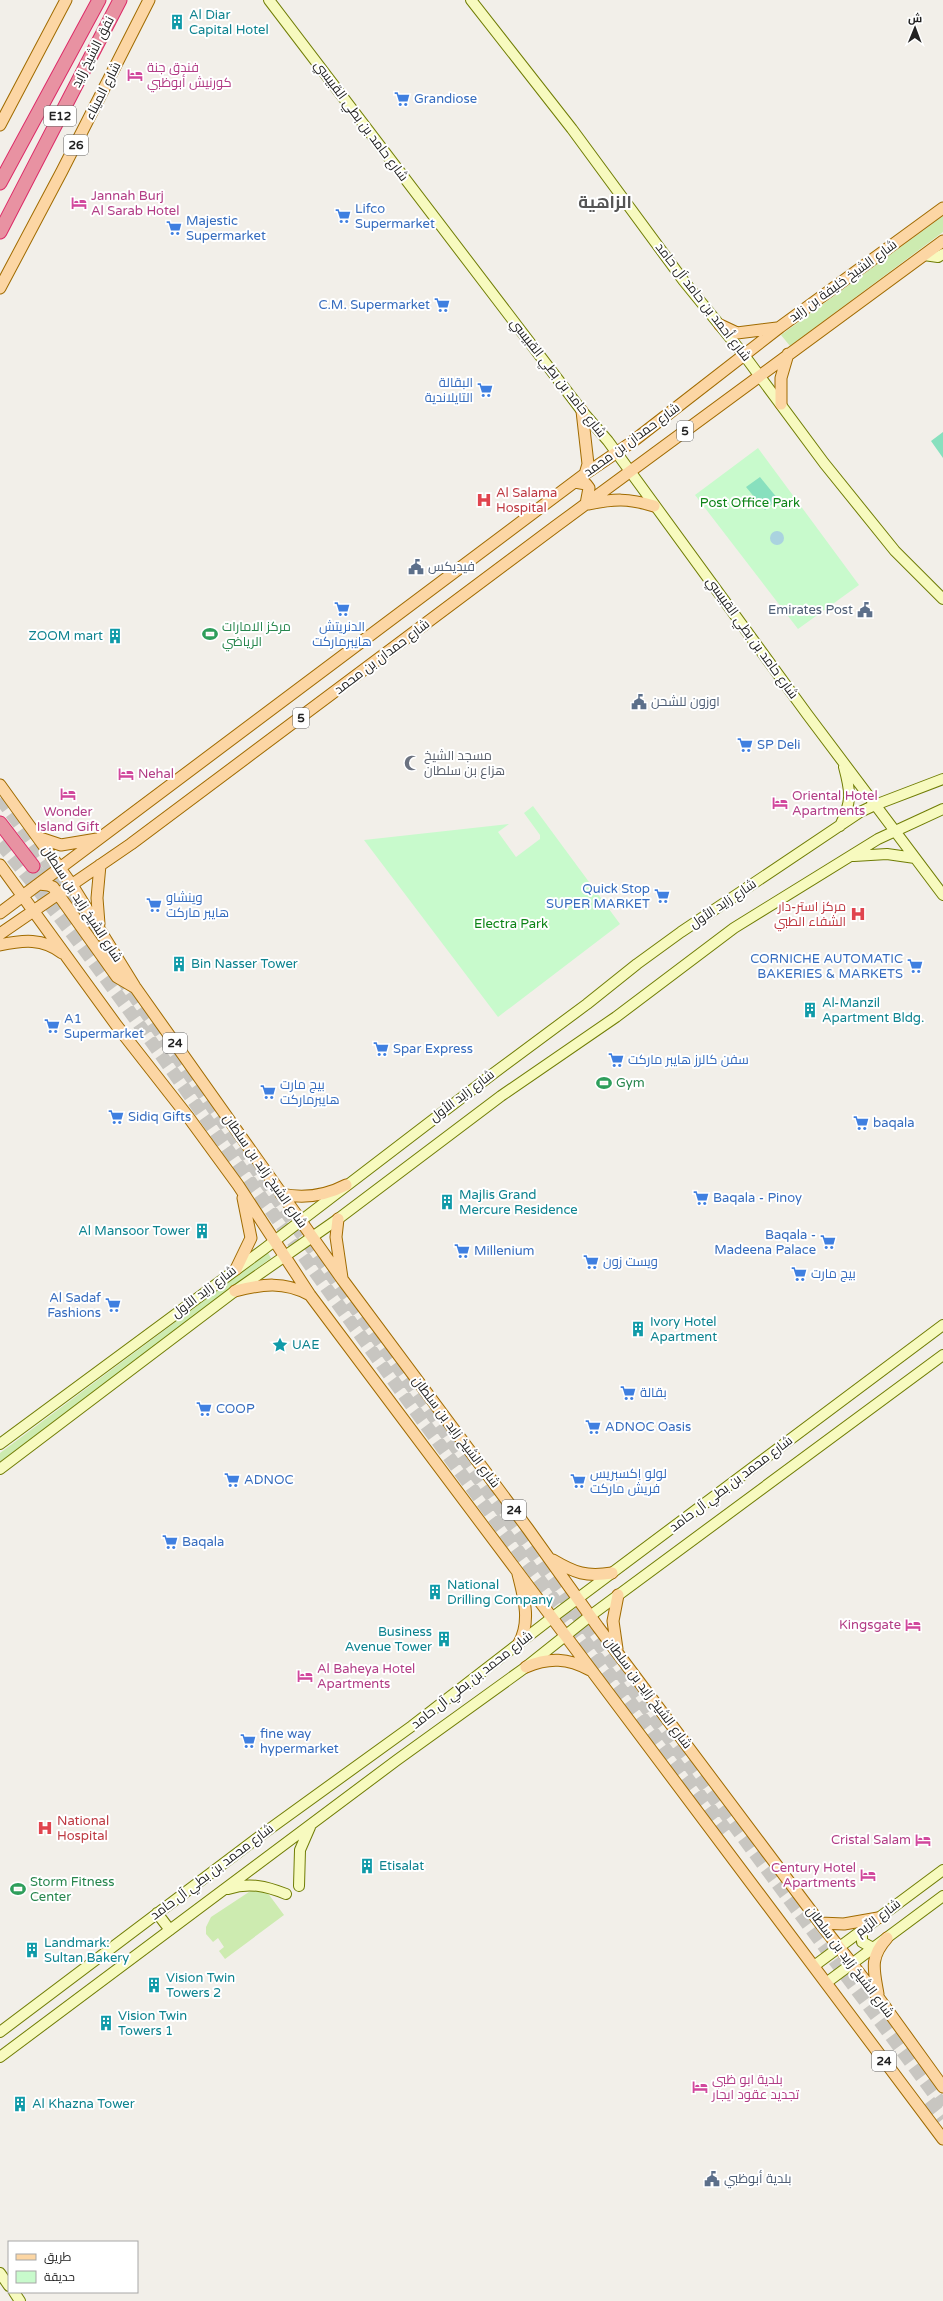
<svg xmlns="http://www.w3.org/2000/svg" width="943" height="2301" font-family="'Varela Round',Cairo,sans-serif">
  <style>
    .grass { fill: #cdebb0 }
    .park { fill: #c8facc }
    .pitch { fill: #88e0be }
    .water { fill: #aad3df }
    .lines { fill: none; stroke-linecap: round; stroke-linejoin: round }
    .highway-tunnel { stroke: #c8c6c1; stroke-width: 13; stroke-dasharray: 13 6; stroke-linecap: butt }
    .secondary-casing { stroke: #707d05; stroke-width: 12 }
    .primary-casing { stroke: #a06b00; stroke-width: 13 }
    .highway-casing { stroke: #dc2a67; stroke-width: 15 }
    .secondary { stroke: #f7fabf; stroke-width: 10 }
    .primary { stroke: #fcd6a4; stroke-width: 11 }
    .highway { stroke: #e892a2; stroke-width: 13 }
    .labels { text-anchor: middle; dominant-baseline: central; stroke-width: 4; stroke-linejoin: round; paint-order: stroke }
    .shield { fill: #fff; stroke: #646464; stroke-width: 1 }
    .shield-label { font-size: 12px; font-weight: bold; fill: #222 }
    .culture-label { font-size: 13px; fill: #0d838f; stroke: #fff; text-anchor: start }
    .street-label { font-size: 13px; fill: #222; stroke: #fff }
    .hotel-label { font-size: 13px; fill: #b23c85; stroke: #fff; text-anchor: start }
    .shop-label { font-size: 13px; fill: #366cbe; stroke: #fff; text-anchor: start }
    .health-label { font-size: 13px; fill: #be3a42; stroke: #fff; text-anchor: start }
    .park-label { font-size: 13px; fill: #0c8416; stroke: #fff }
    .service-label { font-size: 13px; fill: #4e5e75; stroke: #fff; text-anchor: start }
    .leisure-label { font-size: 13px; fill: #27864d; stroke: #fff; text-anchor: start }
    .worship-label { font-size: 13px; fill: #5b616d; stroke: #fff; text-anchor: start }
    .district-label { font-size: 17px; font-weight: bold; fill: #555; stroke: #fff }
  </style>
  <rect width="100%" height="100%" fill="#f2efe9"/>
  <path class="grass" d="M943 216V232L790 346 781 335Z
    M268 1253 271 1258 0 1462V1453Z
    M252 1890 267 1892 284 1915 225 1959 219 1951 224 1947 218 1938 213 1942 206 1934V1927L211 1917Z"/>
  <path class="park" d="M758 448 859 585 798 629 695 495Z
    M533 806 620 924 498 1017 364 840 509 824 498 832 516 857 540 839V835L524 813Z"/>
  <path class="pitch" d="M943 432V458L931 441Z
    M760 477 778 499 765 510 746 487Z"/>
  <path class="water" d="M770 538a7 7 0 1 1 14 0a7 7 0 1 1-14 0Z"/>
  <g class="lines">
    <path class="highway-tunnel" d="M0 798 48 864 98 943
      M0 843C105 969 196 1107 292 1240 434 1439 580 1635 727 1831
      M33 866 51 890
      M120 976 300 1232 574 1611 943 2106
      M929 2101 943 2119"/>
    <defs>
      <path id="secondary" d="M269 0 582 411 608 441 807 714 943 895
        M471 0 572 129 683 280 744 355 824 463 895 551 943 599
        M924 255 938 257 943 254
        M840 826C852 801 851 793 844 767
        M854 856 887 854 915 858
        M0 1444 264 1249 494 1073 587 1004 637 964 681 932 860 812 875 805 943 779
        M0 1469 235 1291 338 1219 501 1096 616 1017 734 928 878 839 943 809
        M299 1886 300 1850 310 1827
        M228 1889C249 1882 266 1886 286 1894
        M157 1913 170 1930
        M862 1930V1942L873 1948
        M814 1966 943 1870
        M826 1983 943 1896
        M0 2032 264 1833 412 1726 553 1617 943 1325
        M0 2057 397 1760 526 1667 590 1616 943 1355
        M0 2273 9 2286
        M14 2292 20 2301"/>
      <path id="primary" d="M0 125 66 0
        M0 288 62 171 149 0
        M720 325 737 333 777 328
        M781 404V378L788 354
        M582 411 588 464 585 474
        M575 482 586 484 589 488 586 504
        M588 504C614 499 628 498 654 506
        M0 785 72 885 135 987 342 1279 528 1529 598 1627 820 1923 878 1997 943 2087
        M40 838 61 845 97 839
        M0 865 117 1026 189 1118 238 1185 310 1295 943 2139
        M39 884 48 885 53 887 117 977 134 987
        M0 913 585 474 632 442 780 327 943 208
        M99 924 97 898 100 865
        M0 934 131 844 556 526 943 241
        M0 945C23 940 43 938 62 953
        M281 1194C305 1199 325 1196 346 1185
        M338 1219 336 1237 342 1278
        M236 1269 251 1238 243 1198
        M235 1291C262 1284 284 1281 310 1295
        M553 1560C575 1573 586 1577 612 1573
        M518 1574C524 1598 531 1621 519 1643
        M617 1649 613 1621 618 1595
        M526 1667C549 1657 568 1658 590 1670
        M820 1923 844 1924 878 1918
        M878 1994C874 1970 869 1958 887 1938"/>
      <path id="highway" d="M0 183 99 0
        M0 232 120 0
        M0 823 33 866"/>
    </defs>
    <use href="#secondary" class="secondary-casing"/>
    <use href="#primary" class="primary-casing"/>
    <use href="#highway" class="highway-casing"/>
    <use href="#secondary" class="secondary"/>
    <use href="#primary" class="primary"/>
    <use href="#highway" class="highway"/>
  </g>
  <defs>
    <symbol id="building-bare" viewBox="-9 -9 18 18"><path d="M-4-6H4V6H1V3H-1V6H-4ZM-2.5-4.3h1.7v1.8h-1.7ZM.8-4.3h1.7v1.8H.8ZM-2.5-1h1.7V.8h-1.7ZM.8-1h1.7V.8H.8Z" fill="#0f9aa8" stroke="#fff" stroke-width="2.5" paint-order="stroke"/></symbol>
    <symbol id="hotel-bare" viewBox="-9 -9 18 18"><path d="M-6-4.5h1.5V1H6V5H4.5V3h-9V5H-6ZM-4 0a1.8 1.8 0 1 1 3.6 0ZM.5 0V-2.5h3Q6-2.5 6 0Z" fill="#d1479c" stroke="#fff" stroke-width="2.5" paint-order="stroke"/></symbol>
    <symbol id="supermarket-bare" viewBox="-9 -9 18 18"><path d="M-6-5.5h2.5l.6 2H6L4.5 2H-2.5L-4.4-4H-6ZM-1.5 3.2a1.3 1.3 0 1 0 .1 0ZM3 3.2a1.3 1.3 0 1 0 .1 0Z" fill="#3f7fe0" stroke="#fff" stroke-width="2.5" paint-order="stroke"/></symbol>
    <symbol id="hospital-bare" viewBox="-9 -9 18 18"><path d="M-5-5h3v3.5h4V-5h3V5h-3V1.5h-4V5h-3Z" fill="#e0444e" stroke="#fff" stroke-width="2.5" paint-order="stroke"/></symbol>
    <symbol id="civic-bare" viewBox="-9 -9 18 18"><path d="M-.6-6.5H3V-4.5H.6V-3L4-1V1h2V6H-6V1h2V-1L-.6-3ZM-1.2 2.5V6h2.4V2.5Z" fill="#5c6f8a" stroke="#fff" stroke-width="2.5" paint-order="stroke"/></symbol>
    <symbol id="stadium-bare" viewBox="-9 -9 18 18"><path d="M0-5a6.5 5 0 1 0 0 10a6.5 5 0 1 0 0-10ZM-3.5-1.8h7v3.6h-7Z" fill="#2e9e5b" stroke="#fff" stroke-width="2.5" paint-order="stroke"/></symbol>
    <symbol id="mosque-bare" viewBox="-9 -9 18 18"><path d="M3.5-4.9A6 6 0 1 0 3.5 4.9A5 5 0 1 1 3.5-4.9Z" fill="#6b7280" stroke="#fff" stroke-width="2.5" paint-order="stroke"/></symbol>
    <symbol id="sight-bare" viewBox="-9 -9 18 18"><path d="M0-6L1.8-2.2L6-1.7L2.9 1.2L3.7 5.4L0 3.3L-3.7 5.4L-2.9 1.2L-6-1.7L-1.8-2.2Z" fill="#0f9aa8" stroke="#fff" stroke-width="2.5" paint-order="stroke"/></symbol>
  </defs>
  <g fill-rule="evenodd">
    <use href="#building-bare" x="166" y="11" width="22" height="22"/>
    <use href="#hotel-bare" x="124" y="64" width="22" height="22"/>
    <use href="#supermarket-bare" x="391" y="88" width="22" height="22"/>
    <use href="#hotel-bare" x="68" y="192" width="22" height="22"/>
    <use href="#supermarket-bare" x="332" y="205" width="22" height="22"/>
    <use href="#supermarket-bare" x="163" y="217" width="22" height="22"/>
    <use href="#supermarket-bare" x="431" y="294" width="22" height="22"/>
    <use href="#supermarket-bare" x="474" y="379" width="22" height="22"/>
    <use href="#hospital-bare" x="473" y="489" width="22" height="22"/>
    <use href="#civic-bare" x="405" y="556" width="22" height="22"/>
    <use href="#supermarket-bare" x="331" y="598" width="22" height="22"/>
    <use href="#civic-bare" x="854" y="599" width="22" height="22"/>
    <use href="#stadium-bare" x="199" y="623" width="22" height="22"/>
    <use href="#building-bare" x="104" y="625" width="22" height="22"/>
    <use href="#civic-bare" x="628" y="691" width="22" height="22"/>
    <use href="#supermarket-bare" x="734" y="734" width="22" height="22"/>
    <use href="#mosque-bare" x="401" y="752" width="22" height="22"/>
    <use href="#hotel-bare" x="115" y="763" width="22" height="22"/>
    <use href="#hotel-bare" x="57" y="783" width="22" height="22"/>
    <use href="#hotel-bare" x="769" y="792" width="22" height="22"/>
    <use href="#supermarket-bare" x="651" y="885" width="22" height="22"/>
    <use href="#supermarket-bare" x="143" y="894" width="22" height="22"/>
    <use href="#hospital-bare" x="847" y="903" width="22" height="22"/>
    <use href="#building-bare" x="168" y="953" width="22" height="22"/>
    <use href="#supermarket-bare" x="904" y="955" width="22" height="22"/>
    <use href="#building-bare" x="799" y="999" width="22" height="22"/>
    <use href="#supermarket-bare" x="41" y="1015" width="22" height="22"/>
    <use href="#supermarket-bare" x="370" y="1038" width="22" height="22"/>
    <use href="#supermarket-bare" x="605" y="1049" width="22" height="22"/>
    <use href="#stadium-bare" x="593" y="1072" width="22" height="22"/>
    <use href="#supermarket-bare" x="257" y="1081" width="22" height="22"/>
    <use href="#supermarket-bare" x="105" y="1106" width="22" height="22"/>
    <use href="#supermarket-bare" x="850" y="1112" width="22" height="22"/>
    <use href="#supermarket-bare" x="690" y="1187" width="22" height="22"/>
    <use href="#building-bare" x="436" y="1191" width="22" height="22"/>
    <use href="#building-bare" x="191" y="1220" width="22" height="22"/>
    <use href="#supermarket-bare" x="817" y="1231" width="22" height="22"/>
    <use href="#supermarket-bare" x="451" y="1240" width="22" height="22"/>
    <use href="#supermarket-bare" x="580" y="1251" width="22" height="22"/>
    <use href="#supermarket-bare" x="788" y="1263" width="22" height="22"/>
    <use href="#supermarket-bare" x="102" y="1294" width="22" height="22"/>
    <use href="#building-bare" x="627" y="1318" width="22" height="22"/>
    <use href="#sight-bare" x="269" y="1334" width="22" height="22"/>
    <use href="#supermarket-bare" x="617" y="1382" width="22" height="22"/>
    <use href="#supermarket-bare" x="193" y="1398" width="22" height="22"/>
    <use href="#supermarket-bare" x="582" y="1416" width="22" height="22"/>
    <use href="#supermarket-bare" x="221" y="1469" width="22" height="22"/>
    <use href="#supermarket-bare" x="567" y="1470" width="22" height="22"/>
    <use href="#supermarket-bare" x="159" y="1531" width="22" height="22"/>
    <use href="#building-bare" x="424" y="1581" width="22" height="22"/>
    <use href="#hotel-bare" x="902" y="1614" width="22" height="22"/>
    <use href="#building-bare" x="433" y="1628" width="22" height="22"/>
    <use href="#hotel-bare" x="294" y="1665" width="22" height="22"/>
    <use href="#supermarket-bare" x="237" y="1730" width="22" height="22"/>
    <use href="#hospital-bare" x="34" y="1817" width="22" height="22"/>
    <use href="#hotel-bare" x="912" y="1829" width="22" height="22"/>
    <use href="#building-bare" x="356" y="1855" width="22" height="22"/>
    <use href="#hotel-bare" x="857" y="1864" width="22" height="22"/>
    <use href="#stadium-bare" x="7" y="1878" width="22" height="22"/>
    <use href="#building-bare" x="21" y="1939" width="22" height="22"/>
    <use href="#building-bare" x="143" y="1974" width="22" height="22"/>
    <use href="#building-bare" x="95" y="2012" width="22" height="22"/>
    <use href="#hotel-bare" x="689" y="2076" width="22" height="22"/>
    <use href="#building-bare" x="9" y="2093" width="22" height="22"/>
    <use href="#civic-bare" x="701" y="2168" width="22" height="22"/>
  </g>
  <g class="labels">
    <g class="shield">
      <rect x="44" y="106" width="32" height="20" rx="3"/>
      <rect x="64" y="135" width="24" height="20" rx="3"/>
      <rect x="677" y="421" width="16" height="20" rx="3"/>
      <rect x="293" y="708" width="16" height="20" rx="3"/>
      <rect x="163" y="1033" width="24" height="20" rx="3"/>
      <rect x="502" y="1500" width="24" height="20" rx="3"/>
      <rect x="872" y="2051" width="24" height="20" rx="3"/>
    </g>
    <g class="shield-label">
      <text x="60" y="116">E12</text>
      <text x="76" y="145">26</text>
      <text x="685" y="431">5</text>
      <text x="301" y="718">5</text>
      <text x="175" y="1043">24</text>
      <text x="514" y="1510">24</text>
      <text x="884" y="2061">24</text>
    </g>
    <g class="culture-label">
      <text x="189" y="15">Al Diar<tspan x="189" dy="15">Capital Hotel</tspan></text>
      <text x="103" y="636" text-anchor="end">ZOOM mart</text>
      <text x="191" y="964">Bin Nasser Tower</text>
      <text x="822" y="1003">Al-Manzil<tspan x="822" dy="15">Apartment Bldg.</tspan></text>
      <text x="459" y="1195">Majlis Grand<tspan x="459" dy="15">Mercure Residence</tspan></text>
      <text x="190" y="1231" text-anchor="end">Al Mansoor Tower</text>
      <text x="650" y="1322">Ivory Hotel<tspan x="650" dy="15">Apartment</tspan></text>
      <text x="292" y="1345">UAE</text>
      <text x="447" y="1585">National<tspan x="447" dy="15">Drilling Company</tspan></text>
      <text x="432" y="1632" text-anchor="end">Business<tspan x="432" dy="15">Avenue Tower</tspan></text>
      <text x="379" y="1866">Etisalat</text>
      <text x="44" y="1943">Landmark:<tspan x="44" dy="15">Sultan Bakery</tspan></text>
      <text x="166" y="1978">Vision Twin<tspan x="166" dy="15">Towers 2</tspan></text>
      <text x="118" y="2016">Vision Twin<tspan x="118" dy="15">Towers 1</tspan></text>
      <text x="32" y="2104">Al Khazna Tower</text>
    </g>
    <g class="street-label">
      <text transform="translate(93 52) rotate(-63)">نفق الشيخ زايد</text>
      <text transform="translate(103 91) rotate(-63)">شارع الميناء</text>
      <text transform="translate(361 121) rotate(53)">شارع حامد بن بطي القبيسي</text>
      <text transform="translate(843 281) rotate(-36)">شارع الشيخ خليفة بن زايد</text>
      <text transform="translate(703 302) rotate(52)">شارع أحمد بن حامد آل حامد</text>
      <text transform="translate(558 378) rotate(52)">شارع حامد بن بطي القبيسي</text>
      <text transform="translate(632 440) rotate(-36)">شارع حمدان بن محمد</text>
      <text transform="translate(752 638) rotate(54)">شارع حامد بن بطي القبيسي</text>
      <text transform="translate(382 657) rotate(-37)">شارع حمدان بن محمد</text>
      <text transform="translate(82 904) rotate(57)">شارع الشيخ زايد بن سلطان</text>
      <text transform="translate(723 904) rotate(-34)">شارع زايد الأول</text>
      <text transform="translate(462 1096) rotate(-37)">شارع زايد الأول</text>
      <text transform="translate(265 1171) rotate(55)">شارع الشيخ زايد بن سلطان</text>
      <text transform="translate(204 1292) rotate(-37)">شارع زايد الأول</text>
      <text transform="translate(456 1432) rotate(53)">شارع الشيخ زايد بن سلطان</text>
      <text transform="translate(731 1484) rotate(-37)">شارع محمد بن بطي آل حامد</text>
      <text transform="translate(472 1680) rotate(-38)">شارع محمد بن بطي آل حامد</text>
      <text transform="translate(648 1693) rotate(53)">شارع الشيخ زايد بن سلطان</text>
      <text transform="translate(212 1872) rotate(-37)">شارع محمد بن بطي آل حامد</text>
      <text transform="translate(878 1918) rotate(-37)">شارع الرِّيم</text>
      <text transform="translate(850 1962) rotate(53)">شارع الشيخ زايد بن سلطان</text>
    </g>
    <g class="hotel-label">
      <text x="147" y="68">فندق جنة<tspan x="147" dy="15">كورنيش أبوظبي</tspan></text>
      <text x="91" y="196">Jannah Burj<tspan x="91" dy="15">Al Sarab Hotel</tspan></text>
      <text x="138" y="774">Nehal</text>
      <text x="792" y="796">Oriental Hotel<tspan x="792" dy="15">Apartments</tspan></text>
      <text x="68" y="812" text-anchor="middle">Wonder<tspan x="68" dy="15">Island Gift</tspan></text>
      <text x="901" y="1625" text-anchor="end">Kingsgate</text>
      <text x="317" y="1669">Al Baheya Hotel<tspan x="317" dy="15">Apartments</tspan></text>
      <text x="911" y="1840" text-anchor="end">Cristal Salam</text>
      <text x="856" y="1868" text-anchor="end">Century Hotel<tspan x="856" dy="15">Apartments</tspan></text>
      <text x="712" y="2080">بلدية ابو ظبي<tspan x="712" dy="15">تجديد عقود ايجار</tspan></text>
    </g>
    <g class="shop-label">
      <text x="414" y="99">Grandiose</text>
      <text x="355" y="209">Lifco<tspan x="355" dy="15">Supermarket</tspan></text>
      <text x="186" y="221">Majestic<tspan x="186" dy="15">Supermarket</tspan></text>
      <text x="430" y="305" text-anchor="end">C.M. Supermarket</text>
      <text x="473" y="383" text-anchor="end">البقالة<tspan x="473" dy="15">التايلاندية</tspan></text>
      <text x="342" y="627" text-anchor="middle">الدنريتش<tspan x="342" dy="15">هايبرماركت</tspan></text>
      <text x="757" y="745">SP Deli</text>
      <text x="650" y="889" text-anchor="end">Quick Stop<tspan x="650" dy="15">SUPER MARKET</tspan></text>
      <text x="166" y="898">وينشاو<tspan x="166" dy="15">هايبر ماركت</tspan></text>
      <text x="903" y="959" text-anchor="end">CORNICHE AUTOMATIC<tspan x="903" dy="15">BAKERIES &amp; MARKETS</tspan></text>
      <text x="64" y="1019">A1<tspan x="64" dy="15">Supermarket</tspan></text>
      <text x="393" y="1049">Spar Express</text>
      <text x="628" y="1060">سفن كالرز هايبر ماركت</text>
      <text x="280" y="1085">بيج مارت<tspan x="280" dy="15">هايبرماركت</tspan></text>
      <text x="128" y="1117">Sidiq Gifts</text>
      <text x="873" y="1123">baqala</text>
      <text x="713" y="1198">Baqala - Pinoy</text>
      <text x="816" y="1235" text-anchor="end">Baqala -<tspan x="816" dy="15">Madeena Palace</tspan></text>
      <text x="474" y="1251">Millenium</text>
      <text x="603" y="1262">ويست زون</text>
      <text x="811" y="1274">بيج مارت</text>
      <text x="101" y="1298" text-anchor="end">Al Sadaf<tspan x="101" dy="15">Fashions</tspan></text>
      <text x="640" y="1393">بقالة</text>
      <text x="216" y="1409">COOP</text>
      <text x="605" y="1427">ADNOC Oasis</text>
      <text x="590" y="1474">لولو إكسبريس<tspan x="590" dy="15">فريش ماركت</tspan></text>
      <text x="244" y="1480">ADNOC</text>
      <text x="182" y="1542">Baqala</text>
      <text x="260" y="1734">fine way<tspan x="260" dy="15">hypermarket</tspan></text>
    </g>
    <g class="health-label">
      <text x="496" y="493">Al Salama<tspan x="496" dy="15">Hospital</tspan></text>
      <text x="846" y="907" text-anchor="end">مركز استر-دار<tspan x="846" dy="15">الشفاء الطبي</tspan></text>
      <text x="57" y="1821">National<tspan x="57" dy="15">Hospital</tspan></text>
    </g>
    <g class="park-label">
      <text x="750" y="503">Post Office Park</text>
      <text x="511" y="924">Electra Park</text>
    </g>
    <g class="service-label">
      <text x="428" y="567">فيديكس</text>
      <text x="853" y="610" text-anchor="end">Emirates Post</text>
      <text x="651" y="702">اوزون للشحن</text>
      <text x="724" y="2179">بلدية أبوظبي</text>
    </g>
    <g class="leisure-label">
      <text x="222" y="627">مركز الامارات<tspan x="222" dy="15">الرياضي</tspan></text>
      <text x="616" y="1083">Gym</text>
      <text x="30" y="1882">Storm Fitness<tspan x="30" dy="15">Center</tspan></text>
    </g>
    <g class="worship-label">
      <text x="424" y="756">مسجد الشيخ<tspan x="424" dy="15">هزاع بن سلطان</tspan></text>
    </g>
    <g class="district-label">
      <text x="605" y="202">الزاهية</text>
    </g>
  </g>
  <rect x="8" y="2241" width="130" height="52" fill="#ffffff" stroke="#a7a7a7"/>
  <rect x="16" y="2254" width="20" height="6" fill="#fcd6a4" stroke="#a7a7a7"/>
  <text x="44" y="2261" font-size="12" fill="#222222">طريق</text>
  <rect x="16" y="2271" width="20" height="12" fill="#c8facc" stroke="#a7a7a7"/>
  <text x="44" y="2281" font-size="12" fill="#222222">حديقة</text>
  <g transform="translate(915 28) rotate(1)" stroke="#ffffff" stroke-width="3" paint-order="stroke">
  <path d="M0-3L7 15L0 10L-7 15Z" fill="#222222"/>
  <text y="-6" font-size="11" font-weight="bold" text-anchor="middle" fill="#222222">ش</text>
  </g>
</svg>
